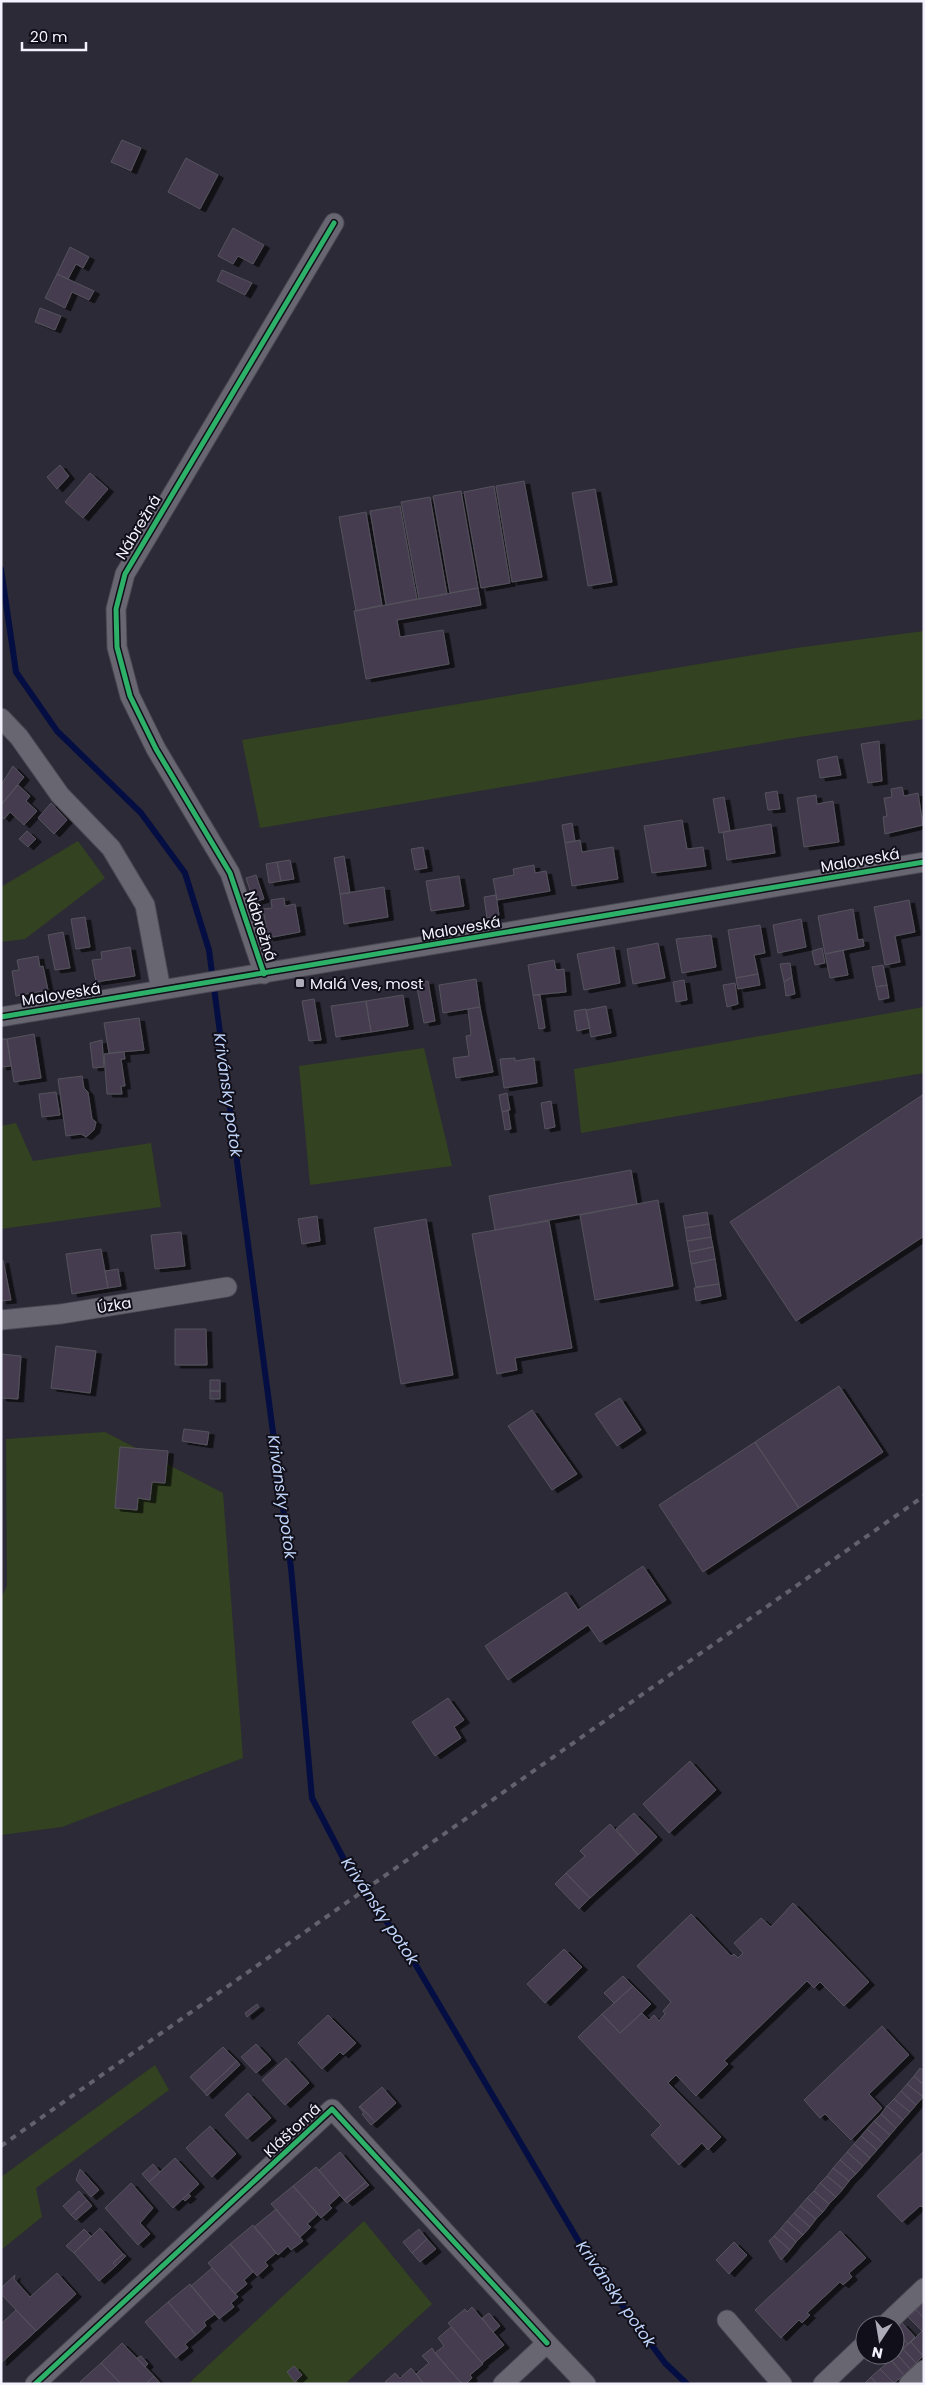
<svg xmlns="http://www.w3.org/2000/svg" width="925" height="2385" font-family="Poppins,sans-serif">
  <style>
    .green { fill: #334220 }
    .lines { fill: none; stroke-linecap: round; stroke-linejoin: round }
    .stream { stroke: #040e43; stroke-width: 6 }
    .building { fill: #453e50; stroke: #55525c; filter: url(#shadow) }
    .minor-casing { stroke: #4a4852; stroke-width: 21 }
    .minor { stroke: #686671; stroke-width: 19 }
    .rail { stroke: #63616b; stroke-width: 4; stroke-dasharray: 6 6; stroke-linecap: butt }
    .cycleway-casing { stroke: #11101a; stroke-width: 8 }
    .cycleway { stroke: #2db169; stroke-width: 5 }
    .poi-dot { fill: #adacb8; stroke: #11101a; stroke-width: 2 }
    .labels { text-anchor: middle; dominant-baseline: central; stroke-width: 4; stroke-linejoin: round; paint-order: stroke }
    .street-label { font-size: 15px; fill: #f3f2fe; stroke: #11101a }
    .poi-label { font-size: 15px; fill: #f3f2fe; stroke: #11101a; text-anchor: start }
    .water-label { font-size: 16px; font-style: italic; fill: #bfd3f8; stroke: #11101a }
  </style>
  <defs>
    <filter id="shadow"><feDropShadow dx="5.5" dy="3" stdDeviation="0" flood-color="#0009"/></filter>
  </defs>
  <rect width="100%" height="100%" fill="#2c2a36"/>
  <path class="green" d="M924 631V719L799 737 260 828 242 740 796 648Z
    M78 841 105 878 25 939 1 942V887Z
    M924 1007V1073L581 1133 574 1069Z
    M424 1048 452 1166 310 1185 299 1066Z
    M16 1123 33 1161 151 1143 161 1207 1 1229V1126Z
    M105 1432 223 1493 243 1758 62 1827 1 1835V1598L7 1586 6 1439Z
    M155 2065 169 2090 36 2188 42 2217 1 2250V2177Z
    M364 2221 432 2304 345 2384H188Z"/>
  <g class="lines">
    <path class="stream" d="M1 569 16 672 57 731 141 813 185 873 209 950 291 1568 312 1798 353 1877 404 1945 595 2269 665 2363 687 2384"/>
  </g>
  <path class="building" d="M122 140 141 148 131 171 111 162Z
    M186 158 218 175 200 209 168 192Z
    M233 228 264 245 253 264 238 256 233 264 218 256Z
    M70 247 89 257 83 268 76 264 68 279 57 274Z
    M222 270 252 283 245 295 217 281Z
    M57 274 94 291 89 300 72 292 65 308 45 298Z
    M40 308 61 316 55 330 35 322Z
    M60 465 69 476 57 489 47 477Z
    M90 473 108 489 83 518 65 502Z
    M524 481 542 577 512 582 496 486Z
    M494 486 510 583 481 588 464 492Z
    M595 489 612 582 588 586 572 493Z
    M461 491 478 588 450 593 433 496Z
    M430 497 447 594 419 599 401 502Z
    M400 506 417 599 386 605 370 511Z
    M366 512 382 605 356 611 339 517Z
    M478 588 481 605 397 620 400 637 443 630 449 664 366 679 354 611Z
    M879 741 882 781 868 783 861 744Z
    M837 756 841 775 820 778 817 760Z
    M13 766 24 777 1 805V785Z
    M18 785 30 796 26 801 37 811 24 825 10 812 4 819 1 816V805Z
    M902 787 904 796 918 793 923 825 885 834 883 817 887 816 884 798 892 797 891 789Z
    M777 791 780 809 768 810 765 793Z
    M816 795 817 804 833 801 839 842 804 847 797 798Z
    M724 797 730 831 719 833 713 799Z
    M51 803 67 820 54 834 38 818Z
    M682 820 687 849 703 847 706 866 652 873 644 826Z
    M572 823 575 841 565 843 562 825Z
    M771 824 775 853 727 860 723 832Z
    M27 831 36 839 28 847 19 839Z
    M580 840 582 852 613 847 618 879 572 886 565 843Z
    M423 847 427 868 415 870 411 849Z
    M344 856 350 893 340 894 334 858Z
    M290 860 294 879 281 881 277 862Z
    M277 862 281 881 269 883 266 864Z
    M534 865 535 873 546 871 550 891 497 900 493 879 514 875 513 869Z
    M256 875 264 899 254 902 246 878Z
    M459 876 464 906 431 911 426 881Z
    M384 887 388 917 344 924 340 894Z
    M496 895 499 915 487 918 484 897Z
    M284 898 285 906 295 904 300 932 268 938 263 909 272 908 271 900Z
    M909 900 915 932 895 936 900 962 885 965 874 907Z
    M853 909 858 940 863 939 864 946 825 954 818 916Z
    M85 917 90 947 76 949 71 919Z
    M801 919 806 947 778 953 773 925Z
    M760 925 765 953 754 955 758 974 736 978 728 930Z
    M63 932 70 968 55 970 48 935Z
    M711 935 716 967 682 973 676 939Z
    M658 943 665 978 633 984 627 949Z
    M130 947 135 976 96 982 92 960 102 959 101 952Z
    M614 947 620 983 584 990 577 954Z
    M822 948 825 963 815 965 812 951Z
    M843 950 848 975 830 978 825 954Z
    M38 956 40 967 43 966 48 990 16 996 12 971 19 970 17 960Z
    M554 960 556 970 564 969 566 992 533 995 528 965Z
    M790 963 792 977 784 982 780 964Z
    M883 965 887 985 876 987 872 967Z
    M758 974 760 985 738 989 736 978Z
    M792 977 795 994 786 996 784 982Z
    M476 979 480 1007 443 1013 439 985Z
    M684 980 687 1000 676 1002 673 982Z
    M428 981 435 1021 424 1023 416 983Z
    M735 983 738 1004 727 1007 723 985Z
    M887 985 889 998 879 1000 876 987Z
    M403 995 408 1026 371 1032 366 1001Z
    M533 995H540L545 1028 539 1029Z
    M314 999 321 1040 309 1041 302 1001Z
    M366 1001 371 1032 336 1037 331 1006Z
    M606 1006 611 1033 591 1037 586 1010Z
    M480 1007 493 1072 456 1078 453 1058 469 1056 466 1036 471 1035 468 1009Z
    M586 1009 590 1028 577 1031 574 1011Z
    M139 1018 144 1050 109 1053 104 1023Z
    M34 1034 41 1078 14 1082 7 1039Z
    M1 1039H7L11 1066 1 1067Z
    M102 1040 104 1067 93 1068 90 1043Z
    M124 1052 125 1059H121L125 1086H121L122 1094H107L104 1054Z
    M515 1058V1061L534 1058 537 1083 504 1088 500 1059Z
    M82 1076 84 1088 88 1092 92 1119 96 1122 94 1130 86 1137 81 1134 66 1136 58 1079Z
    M56 1092 60 1115 42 1117 39 1094Z
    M507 1093 510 1110 502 1112 499 1095Z
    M924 1094V1236L796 1321 730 1222Z
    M551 1101 555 1127 545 1129 541 1103Z
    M508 1110 511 1129 505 1130 502 1112Z
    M631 1170 637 1204 495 1230 489 1196Z
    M658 1200 673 1286 595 1300 580 1215Z
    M707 1212 709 1224 685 1228 683 1216Z
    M317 1216 320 1241 302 1244 298 1219Z
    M426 1219 453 1375 401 1384 374 1228Z
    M549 1221 572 1348 515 1358 517 1370 497 1374 472 1234Z
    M709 1224 711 1237 687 1241 685 1228Z
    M181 1232 185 1266 155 1269 151 1235Z
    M711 1237 713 1247 689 1252 687 1241Z
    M713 1247 715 1259 691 1264 689 1252Z
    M101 1249 108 1288 72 1294 66 1254Z
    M715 1259 719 1284 696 1287 691 1264Z
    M3 1260 11 1300 1 1301V1261Z
    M118 1269 121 1286 108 1288 105 1271Z
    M719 1284 721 1296 696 1301 694 1288Z
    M175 1329H206L207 1365H175Z
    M56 1346 96 1351 90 1393 51 1388Z
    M1 1354 21 1356 18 1399 1 1398Z
    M210 1380H220V1391H210Z
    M839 1386 883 1452 799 1508 755 1442Z
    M210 1391H220V1399H210Z
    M620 1398 641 1430 617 1446 595 1414Z
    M532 1410 577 1474 552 1490 508 1426Z
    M184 1429 209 1432 207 1445 182 1441Z
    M755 1442 799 1508 703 1572 659 1505Z
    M120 1447 168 1451 165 1483 152 1482 150 1500 138 1498 137 1510 115 1508Z
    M643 1566 666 1600 600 1642 588 1625 508 1680 485 1646 566 1592 578 1610Z
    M448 1698 464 1720 454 1727 461 1738 435 1756 412 1722Z
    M690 1761 716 1790 669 1833 643 1804Z
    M634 1813 657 1837 638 1855 616 1829Z
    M610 1824 638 1855 590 1898 566 1873 585 1856 580 1851Z
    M566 1873 590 1898 579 1909 555 1884Z
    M793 1903 869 1982 844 2006 820 1982 814 1988 807 1981 724 2061 728 2064 696 2096 676 2075 668 2083 721 2137 708 2150 702 2143 679 2165 651 2135 661 2125 578 2037 602 2014 620 2033 642 2013 649 2020 654 2015 659 2021 665 2014 663 2011 671 2002 637 1966 691 1914 731 1956 734 1954 738 1958 743 1953 734 1943 761 1918 771 1927Z
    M564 1949 582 1967 545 2003 527 1984Z
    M623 1976 633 1986 614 2003 604 1993Z
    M633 1986 651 2004 620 2033 602 2014Z
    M257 2004 259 2007 247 2017 245 2013Z
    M328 2015 356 2043 343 2055 340 2052 322 2069 298 2043Z
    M882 2026 909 2055 869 2094 882 2108 851 2140 825 2114 820 2118 804 2100Z
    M256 2044 271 2060 256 2073 241 2057Z
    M223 2047 237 2061 204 2092 190 2077Z
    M286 2058 309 2083 285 2105 262 2080Z
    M237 2061 240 2065 207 2096 204 2092Z
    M920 2068 924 2071V2085L914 2076Z
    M914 2076 924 2085 923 2097 907 2084Z
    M907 2084 923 2097 916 2105 901 2091Z
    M382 2087 396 2103 375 2122 360 2106Z
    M901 2091 916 2105 910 2112 894 2099Z
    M248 2093 271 2118 247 2139 225 2115Z
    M894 2099 910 2112 903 2120 887 2106Z
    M360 2106 375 2122 371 2125 362 2114 364 2113 359 2107Z
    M887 2106 903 2120 896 2128 881 2114Z
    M881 2114 896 2128 890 2135 874 2121Z
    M874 2121 890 2135 883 2143 867 2129Z
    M210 2126 236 2154 212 2177 186 2148Z
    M867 2129 883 2143 877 2150 861 2136Z
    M861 2136 877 2150 870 2158 854 2144Z
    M854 2144 870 2158 863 2166 847 2152Z
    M924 2151V2207L920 2206 902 2222 877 2196Z
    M340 2152 366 2182 344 2200 319 2170Z
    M847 2152 863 2166 856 2174 840 2160Z
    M175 2158 199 2184 173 2208 149 2182Z
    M840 2160 856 2174 849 2181 833 2168Z
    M153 2164 160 2172 149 2182 142 2174Z
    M316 2167 340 2195 329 2205 332 2208 321 2218 293 2186Z
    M833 2168 849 2181 843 2189 827 2176Z
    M80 2169 99 2190 91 2197 76 2180Z
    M827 2176 843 2189 836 2197 820 2183Z
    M366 2182 369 2185 347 2203 344 2200Z
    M131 2183 153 2208 140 2223 150 2234 138 2245 105 2208Z
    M820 2183 836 2197 829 2204 814 2191Z
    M293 2186 318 2214 307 2224 311 2227 300 2237 271 2204Z
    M79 2191 87 2200 71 2215 63 2206Z
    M814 2191 829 2204 823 2212 807 2198Z
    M188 2194 191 2196 185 2201 183 2199Z
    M807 2198 823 2212 816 2219 800 2206Z
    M87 2200 92 2206 76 2220 71 2215Z
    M800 2206 816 2219 810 2227 794 2213Z
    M276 2209 303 2241 291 2250 288 2246 278 2255 254 2227Z
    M794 2213 810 2227 803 2235 787 2221Z
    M787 2221 803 2235 796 2242 781 2228Z
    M253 2225 276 2253 265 2262 268 2266 257 2276 230 2244Z
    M100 2228 123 2254 113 2263 116 2266 99 2281 74 2253Z
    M781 2228 796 2242 790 2250 774 2236Z
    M84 2229 91 2236 74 2253 66 2246Z
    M419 2229 427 2239 412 2253 403 2242Z
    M840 2231 866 2258 849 2273 852 2277 843 2285 840 2282 807 2313 810 2315 802 2323 799 2320 781 2338 755 2310Z
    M774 2236 790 2250 781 2260 769 2241Z
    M427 2239 436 2249 420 2262 412 2253Z
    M734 2242 747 2255 729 2274 716 2260Z
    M230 2244 253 2272 244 2280 247 2284 235 2294 208 2263Z
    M123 2254 126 2256 116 2266 113 2263Z
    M212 2268 238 2297 231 2303 234 2307 219 2319 191 2286Z
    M57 2273 76 2294 36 2331 1 2294V2288L15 2275 14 2279 30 2297Z
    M190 2284 215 2314 204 2322 206 2326 196 2335 168 2302Z
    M168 2302 196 2335 185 2344 188 2348 176 2358 145 2322Z
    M923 2303 924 2304V2318L916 2310Z
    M472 2307 504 2345 482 2363 448 2323 465 2309 467 2312Z
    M16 2310 36 2331 1 2363V2324Z
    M916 2310 924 2318V2329L922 2331 908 2317Z
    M489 2313 500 2326 493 2332 482 2318Z
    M902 2323 915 2337 908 2344 895 2330Z
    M451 2327 483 2364 470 2375 472 2378 466 2384H462L435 2353 444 2346 438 2338Z
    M895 2330 908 2344 901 2350 895 2343Z
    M923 2330 924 2331 923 2356 911 2342Z
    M911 2342 923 2356 916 2363 903 2349Z
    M122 2343 154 2376 146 2384H121L101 2363Z
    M895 2343 901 2350 894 2357 892 2355H895Z
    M432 2348 435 2353 462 2384H424L416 2374 429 2363 422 2356Z
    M903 2349 916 2363 910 2369 897 2354Z
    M897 2354 910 2369 904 2375 891 2360Z
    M141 2356 148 2364 145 2367 137 2358Z
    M891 2360 904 2375 894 2383 880 2369Z
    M101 2363 121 2384H81L80 2382Z
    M294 2366 302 2375 295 2382 287 2372Z
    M411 2368 424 2384H387L385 2382 395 2373 400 2378Z
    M880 2369 894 2383 892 2384H877L871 2377Z
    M154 2376 160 2383 146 2384Z
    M871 2377 877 2384H864Z"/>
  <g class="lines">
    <defs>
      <path id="minor" d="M1 718 19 737 60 795 111 848 145 905 161 990
        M264 974 230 873 156 749 130 696 117 647 116 609 125 574 334 223
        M1 1017 924 862
        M1 1320 61 1314 227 1287
        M727 2320 782 2384
        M885 2325 924 2288
        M35 2384 332 2109 547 2343
        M503 2384 547 2343 586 2384
        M823 2384 865 2344
        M909 2384 924 2370"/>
    </defs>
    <use href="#minor" class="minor-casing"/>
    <use href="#minor" class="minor"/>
    <path class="rail" d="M1 2146 924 1496"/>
    <defs>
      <path id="cycleway" d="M264 974 230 873 156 749 130 696 117 647 116 609 125 574 334 223
        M1 1017 924 862
        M35 2384 332 2109 547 2343"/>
    </defs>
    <use href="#cycleway" class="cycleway-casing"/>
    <use href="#cycleway" class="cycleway"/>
  </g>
  <rect class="poi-dot" x="295" y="978" width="10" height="10" rx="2.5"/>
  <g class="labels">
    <g class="street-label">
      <text transform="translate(138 527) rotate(-59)">Nábrežná</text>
      <text transform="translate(860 860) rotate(-10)">Maloveská</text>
      <text transform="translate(261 926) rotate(72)">Nábrežná</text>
      <text transform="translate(461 928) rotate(-10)">Maloveská</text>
      <text transform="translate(61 994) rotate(-9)">Maloveská</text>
      <text transform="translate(114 1305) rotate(-9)">Úzka</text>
      <text transform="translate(292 2130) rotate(-43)">Kláštorná</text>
    </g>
    <g class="poi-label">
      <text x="310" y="983">Malá Ves, most</text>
    </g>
    <g class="water-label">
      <text transform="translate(228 1095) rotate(82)">Krivánsky potok</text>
      <text transform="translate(282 1497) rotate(82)">Krivánsky potok</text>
      <text transform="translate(380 1911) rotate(56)">Krivánsky potok</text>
      <text transform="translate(616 2294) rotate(55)">Krivánsky potok</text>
    </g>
  </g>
  <rect width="925" height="2385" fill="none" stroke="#f3f2fe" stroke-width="5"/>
  <g transform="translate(880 2340) rotate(192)"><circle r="24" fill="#11101a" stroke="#6b6a75"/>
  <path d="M0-4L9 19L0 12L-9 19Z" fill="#adacb8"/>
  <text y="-8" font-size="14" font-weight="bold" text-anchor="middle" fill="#f3f2fe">N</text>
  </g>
  <path d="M22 42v8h64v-8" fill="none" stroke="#f3f2fe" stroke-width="2.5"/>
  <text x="30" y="42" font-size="15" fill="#f3f2fe" stroke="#11101a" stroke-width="4" paint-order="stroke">20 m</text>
</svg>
